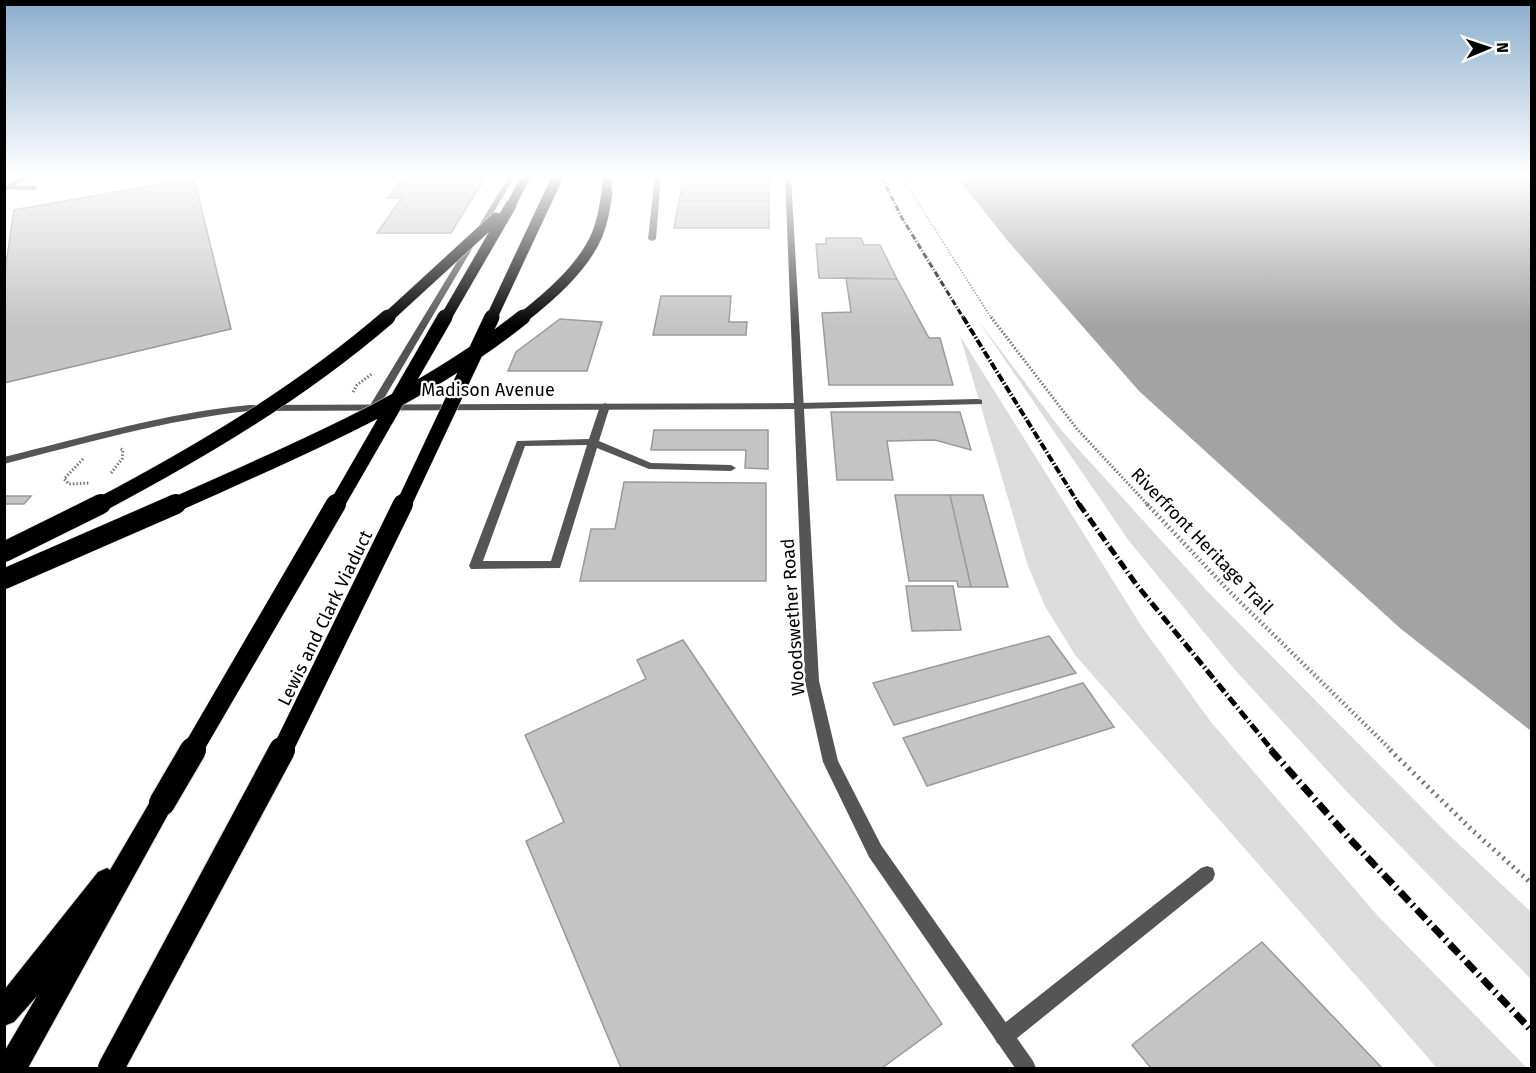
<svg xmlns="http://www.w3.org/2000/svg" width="1536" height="1073" font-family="'Fira Sans',sans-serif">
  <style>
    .green { fill: #dcdcdc }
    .water { fill: #a3a3a3 }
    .building { fill: #c4c4c4; stroke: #999; stroke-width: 1.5 }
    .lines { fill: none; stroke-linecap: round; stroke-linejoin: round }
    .motorway-casing { stroke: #dbdbdb; stroke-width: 2 }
    .path-far3 { stroke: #777; stroke-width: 2; stroke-dasharray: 1 2; stroke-linecap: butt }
    .path-far2 { stroke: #777; stroke-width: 3; stroke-dasharray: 1.5 2; stroke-linecap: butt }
    .path-far1 { stroke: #777; stroke-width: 4.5; stroke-dasharray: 1.5 3; stroke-linecap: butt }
    .path { stroke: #777; stroke-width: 5; stroke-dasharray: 2 4.5; stroke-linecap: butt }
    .service { fill: #555; fill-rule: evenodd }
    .minor { fill: #555; fill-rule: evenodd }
    .tertiary { fill: #555; fill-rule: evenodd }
    .motorway { fill: #000; fill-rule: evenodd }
    .rail-far3 { stroke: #000; stroke-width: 3; stroke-dasharray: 6 2 1 2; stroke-linecap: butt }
    .rail-far2 { stroke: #000; stroke-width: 4; stroke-dasharray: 8 2 1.5 2; stroke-linecap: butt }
    .rail-far1 { stroke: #000; stroke-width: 5; stroke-dasharray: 10 3 1.5 3; stroke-linecap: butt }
    .rail { stroke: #000; stroke-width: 7; stroke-dasharray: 13 4.5 2 4.5; stroke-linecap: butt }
    .motorway-bridge-far3-casing { stroke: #dbdbdb; stroke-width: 12; stroke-linecap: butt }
    .motorway-bridge-far2-casing { stroke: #dbdbdb; stroke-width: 16; stroke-linecap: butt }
    .motorway-bridge-far1-casing { stroke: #dbdbdb; stroke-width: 21; stroke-linecap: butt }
    .motorway-bridge-casing { stroke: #dbdbdb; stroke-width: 28; stroke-linecap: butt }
    .motorway-bridge-far3 { stroke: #000; stroke-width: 11 }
    .motorway-bridge-far2 { stroke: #000; stroke-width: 15 }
    .motorway-bridge-far1 { stroke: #000; stroke-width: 20 }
    .motorway-bridge { stroke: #000; stroke-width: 26 }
    .labels { text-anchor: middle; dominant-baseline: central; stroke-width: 4.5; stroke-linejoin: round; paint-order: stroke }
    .street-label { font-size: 18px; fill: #000; stroke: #fff }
  </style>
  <rect width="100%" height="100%" fill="#fff"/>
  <path class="green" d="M977 319 1062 431 1207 591 1450 836 1531 912V979L1348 793 1235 670 1129 541Z
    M960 336 1142 627 1211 722 1377 915 1527 1068H1437L1075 655 1045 606 1028 566Z"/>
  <path class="water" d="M959 176H1531V731L1401 629 1139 391 1007 240 964 186Z"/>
  <path class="building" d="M405 176H486L451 233H377L402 198H387Z
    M684 176H769V201H679Z
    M194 178 231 329 4 383V277L14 210Z
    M679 201H769V228H674Z
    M826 238H861L864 245H880L897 279 819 278 816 244H826Z
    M846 278 897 279 929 338H940L953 385H829L822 313 851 312Z
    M661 296H731L729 322H747L746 335H653Z
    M560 319 602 322 587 371H508L516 352Z
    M831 412H960L971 450 935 440 887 441 893 480H837Z
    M654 430H768V469L745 468 746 450H651Z
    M624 482 766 483V581H580L591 529H615Z
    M895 495H950L971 587H958L957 581H909Z
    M950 495H983L1008 587H971Z
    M4 496H31L24 504H4Z
    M906 586H953L961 630 912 631Z
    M1049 636 1076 673 894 725 873 683Z
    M683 640 942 1024 882 1068H621L526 841 564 822 525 735 646 679 637 660Z
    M1083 683 1114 727 927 786 903 738Z
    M1262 942 1382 1068H1151L1132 1045Z"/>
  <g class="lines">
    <defs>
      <path id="motorway" d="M521 176H531L515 207H507L506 205Z
        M602 176H612L611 195 602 193Z
        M162 792 170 795 174 803 170 811 28 1068H4V1052L37 996 14 1022 4 1026V990L98 872 107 868 110 870 154 795Z"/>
    </defs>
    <use href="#motorway" class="motorway-casing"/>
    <path class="path-far3" d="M901 176 992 319"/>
    <path class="path-far2" d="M991 317 1077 429 1149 506
      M353 392 357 385 373 373
      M83 459 64 479 69 484 90 483
      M111 473 122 459 123 450 119 448"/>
    <path class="path-far1" d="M1147 504 1227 589 1392 751"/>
    <path class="path" d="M1390 750 1471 829 1532 884"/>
    <path class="service" d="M509 176H515L379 407 378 409H370L369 407Z
      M655 176H661L656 239 652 241 648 239Z
      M8 186H35L38 188 35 190 6 189V187Z
      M605 403 610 406 599 441 651 463 731 465 736 468 731 471 649 469 597 448 560 568 471 569 469 566 517 441 589 439 600 406ZM587 445 551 561H483L525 446Z
      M1207 866 1213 868 1215 874 1213 880 1011 1043 1004 1046 997 1043 994 1036 997 1029 1201 868Z"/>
    <path class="minor" d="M23 176H31L4 192V187Z
      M978 399 982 400V404L799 409 249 411C165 420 86 443 4 464V457C86 437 165 413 249 405L799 403Z"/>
    <path class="tertiary" d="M785 176H791L819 681 838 761 881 845 1033 1061 1036 1068H1015L869 857 823 762 805 681Z"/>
    <use href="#motorway" class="motorway"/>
    <path class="rail-far3" d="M881 176 902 218 964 319"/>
    <path class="rail-far2" d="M963 317 1080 506"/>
    <path class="rail-far1" d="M1079 504 1136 584 1273 751"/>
    <path class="rail" d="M1271 750 1348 837 1532 1031"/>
    <defs>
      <path id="motorway-bridge-far3" d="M386 319 496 218
        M445 319 511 205
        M491 319 558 176
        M521 319C549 297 583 268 597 235 603 221 605 207 607 193"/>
      <path id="motorway-bridge-far2" d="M98 506C200 452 300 393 388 317
        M172 506C294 451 418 401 523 317
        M336 506 445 317
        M403 506 492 317"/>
      <path id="motorway-bridge-far1" d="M4 552 101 504
        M4 579 176 504
        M192 751 336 504
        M282 751 403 504"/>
      <path id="motorway-bridge" d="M162 803 193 750
        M111 1068 282 750"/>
    </defs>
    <use href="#motorway-bridge-far3" class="motorway-bridge-far3-casing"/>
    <use href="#motorway-bridge-far2" class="motorway-bridge-far2-casing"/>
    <use href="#motorway-bridge-far1" class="motorway-bridge-far1-casing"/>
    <use href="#motorway-bridge" class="motorway-bridge-casing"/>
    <use href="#motorway-bridge-far3" class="motorway-bridge-far3"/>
    <use href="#motorway-bridge-far2" class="motorway-bridge-far2"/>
    <use href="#motorway-bridge-far1" class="motorway-bridge-far1"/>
    <use href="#motorway-bridge" class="motorway-bridge"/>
  </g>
  <linearGradient id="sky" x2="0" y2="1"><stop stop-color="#8cadcc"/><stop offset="0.54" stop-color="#fff"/><stop offset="1" stop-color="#fff" stop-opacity="0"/></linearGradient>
  <rect width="1536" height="326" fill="url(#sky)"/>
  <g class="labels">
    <g class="street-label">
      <text x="488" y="390">Madison Avenue</text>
      <text transform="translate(1202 541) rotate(46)">Riverfront Heritage Trail</text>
      <text transform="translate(793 617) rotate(-94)">Woodswether Road</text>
      <text transform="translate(325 618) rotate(-64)">Lewis and Clark Viaduct</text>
    </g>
  </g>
  <rect width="1536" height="1073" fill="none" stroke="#000000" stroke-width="12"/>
  <g transform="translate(1488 48) rotate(88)" stroke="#ffffff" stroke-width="4.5" paint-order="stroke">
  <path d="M0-4.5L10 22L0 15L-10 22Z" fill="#000000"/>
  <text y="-9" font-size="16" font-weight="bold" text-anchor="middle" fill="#000000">N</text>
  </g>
</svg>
